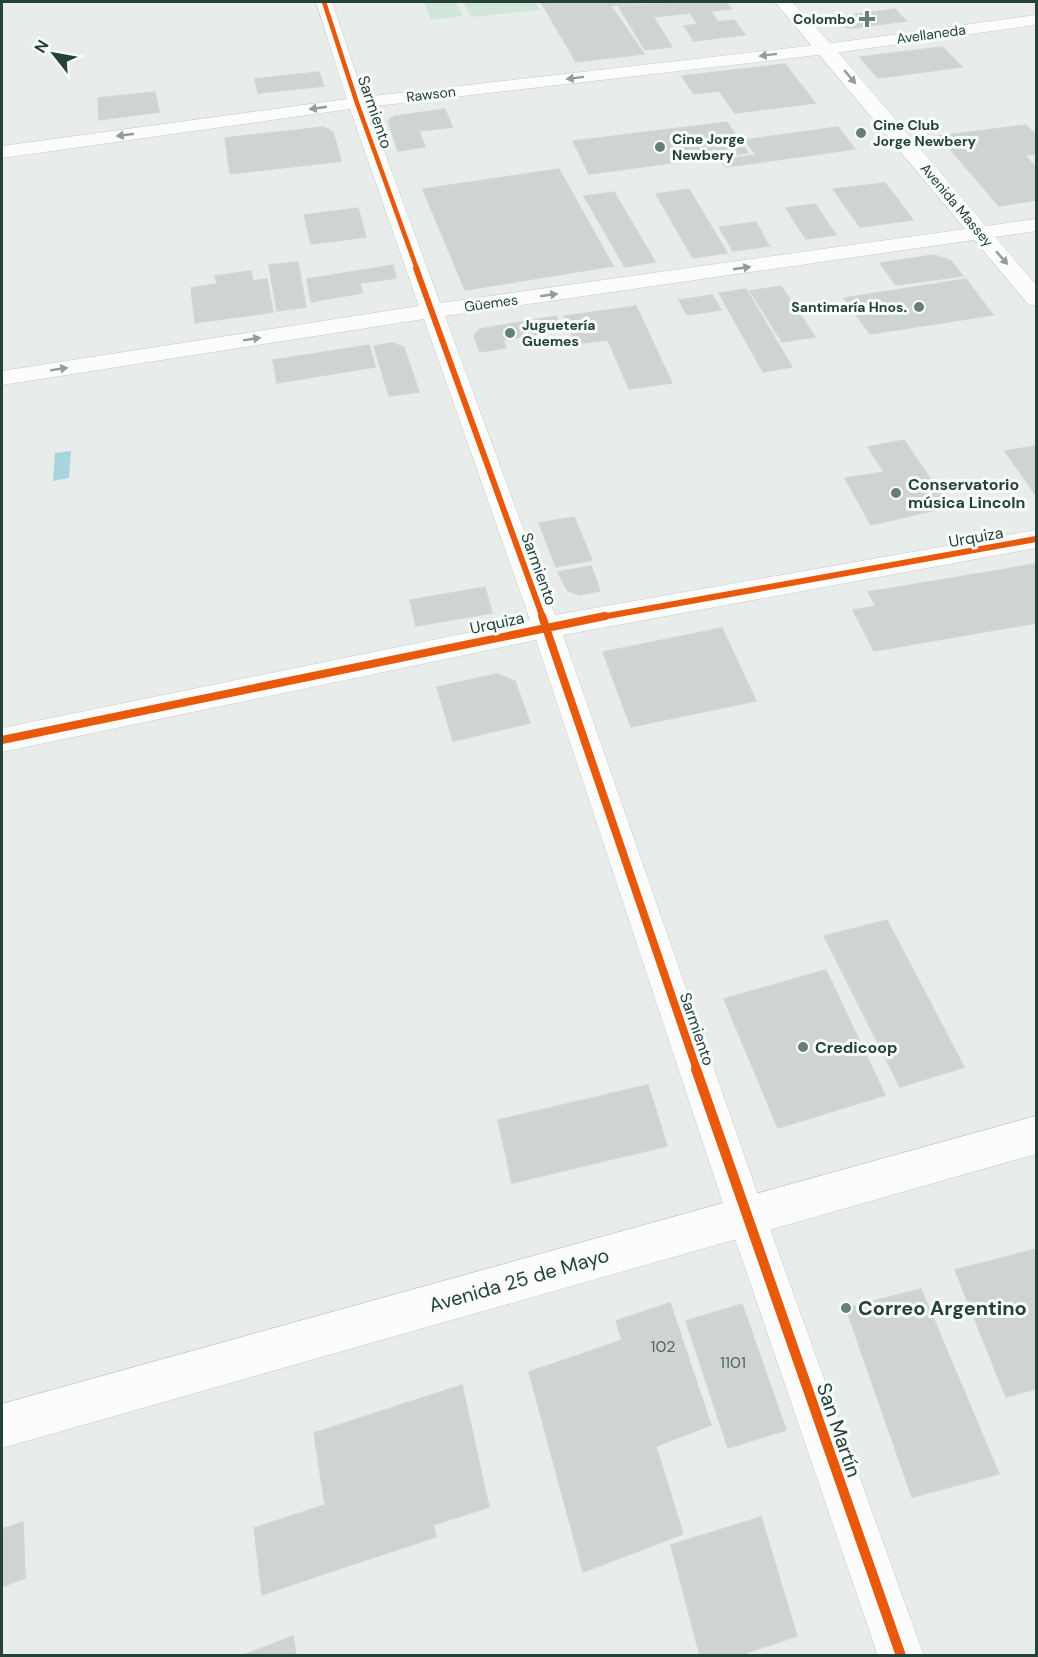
<svg xmlns="http://www.w3.org/2000/svg" width="1038" height="1657" font-family="'DM Sans',sans-serif">
  <style>
    .green { fill: #d1e6d8 }
    .water { fill: #a9d4db }
    .building { fill: #cfd4d2; stroke: #d1d6d4; stroke-width: 1.5 }
    .lines { fill: none; stroke-linecap: round; stroke-linejoin: round }
    .street-casing { stroke: #c5cac8; stroke-width: 1 }
    .secondary-casing { stroke: #c3cbc8; stroke-width: 1 }
    .street { fill: #fcfcfc; fill-rule: evenodd }
    .secondary { fill: #fcfcfc; fill-rule: evenodd }
    .cycleway-far3-casing { stroke: #f7fbf9; stroke-width: 7 }
    .cycleway-far2-casing { stroke: #f7fbf9; stroke-width: 9 }
    .cycleway-far1-casing { stroke: #f7fbf9; stroke-width: 11 }
    .cycleway-casing { stroke: #f7fbf9; stroke-width: 14 }
    .cycleway-far3 { stroke: #e8590c; stroke-width: 4.5 }
    .cycleway-far2 { stroke: #e8590c; stroke-width: 6 }
    .cycleway-far1 { stroke: #e8590c; stroke-width: 8 }
    .cycleway { stroke: #e8590c; stroke-width: 10 }
    .oneway { fill: #909f9b }
    .poi-dot { fill: #697e78; stroke: #f7fbf9; stroke-width: 2 }
    .labels { text-anchor: middle; dominant-baseline: central; stroke-width: 6; stroke-linejoin: round; paint-order: stroke }
    .far-poi-label { font-size: 14px; font-weight: bold; fill: #24423a; stroke: #f7fbf9; text-anchor: start }
    .far-street-label { font-size: 14px; fill: #24423a; stroke: #f7fbf9 }
    .street-label { font-size: 16px; fill: #24423a; stroke: #f7fbf9 }
    .poi-label { font-size: 16px; font-weight: bold; fill: #24423a; stroke: #f7fbf9; text-anchor: start }
    .near-number-label { font-size: 16px; fill: #506761 }
    .near-street-label { font-size: 20px; fill: #24423a; stroke: #f7fbf9 }
    .near-poi-label { font-size: 20px; font-weight: bold; fill: #24423a; stroke: #f7fbf9; text-anchor: start }
  </style>
  <rect width="100%" height="100%" fill="#e8edeb"/>
  <path class="green" d="M424 2H456L463 16 431 20Z
    M463 2H535L540 10 471 17Z"/>
  <path class="water" d="M71 451 69 478 53 481 55 453Z"/>
  <path class="building" d="M541 2H654L611 6 644 54 576 62Z
    M672 2H726L731 9 653 17 672 47 645 50 619 7Z
    M895 9 906 21 853 28 836 26 829 18Z
    M710 11 718 22 734 20 745 35 694 41 684 26 698 24 690 13Z
    M942 47 962 67 878 78 860 57Z
    M785 64 815 103 735 113 719 91 694 94 682 76Z
    M319 72 324 86 258 93 255 79Z
    M155 92 159 112 99 120 98 98Z
    M445 109 452 127 419 131 425 147 398 151 388 121 395 116Z
    M727 122 748 153 589 174 573 141Z
    M1026 125 1036 135V154L1025 155 1036 168V200L999 206 939 136Z
    M323 127 333 132 341 161 230 174 225 138Z
    M838 127 855 149 726 167 720 160 756 155 745 140Z
    M559 169 613 266 465 290 423 189Z
    M505 179 536 240 474 249 446 188Z
    M885 183 913 220 860 227 833 189Z
    M689 189 727 253 693 258 656 194Z
    M614 192 655 262 625 267 584 196Z
    M815 204 836 235 806 239 786 208Z
    M358 208 366 237 311 244 304 215Z
    M756 222 769 246 733 251 719 227Z
    M934 255 951 261 963 276 896 285 880 263Z
    M298 262 306 307 277 311 269 265Z
    M393 265 396 278 360 283 362 293 311 302 307 279Z
    M251 271 253 281 267 279 273 312 195 323 191 288 217 284 215 276Z
    M966 279 993 315 870 334 844 298Z
    M781 286 815 337 782 342 750 291Z
    M746 289 792 367 763 372 719 293Z
    M712 295 721 310 687 315 679 300Z
    M636 306 672 383 629 389 608 340 576 344 564 316Z
    M556 316 562 330 503 340 506 348 480 352 474 336 480 329Z
    M392 343 404 347 419 392 389 396 374 346Z
    M369 345 375 367 277 383 273 360Z
    M904 440 949 507 871 525 845 478 884 472 868 447Z
    M1036 446V495L1005 451Z
    M574 517 592 560 556 567 539 523Z
    M1036 564V623L874 651 853 610 876 606 868 592Z
    M591 566 600 591 579 595 567 590 558 572Z
    M485 587 492 613 416 626 410 600Z
    M722 628 756 701 631 727 603 652Z
    M497 674 515 681 530 723 453 741 437 687Z
    M887 920 964 1067 900 1087 824 936Z
    M826 970 885 1095 778 1128 724 999Z
    M648 1085 667 1146 512 1183 498 1120Z
    M1036 1249V1389L1006 1397 955 1270Z
    M921 1289 999 1474 912 1497 846 1308Z
    M670 1303 711 1425 656 1446 616 1321Z
    M742 1304 786 1430 728 1448 686 1321Z
    M623 1340 683 1534 583 1572 529 1372Z
    M462 1385 489 1507 433 1525 436 1537 335 1570 314 1433Z
    M325 1505 335 1570 262 1595 254 1528Z
    M761 1517 797 1636 737 1656H700L671 1545Z
    M23 1522 25 1578 2 1587V1529Z
    M293 1636 296 1656H241Z"/>
  <g class="lines">
    <defs>
      <path id="street" d="M316 2H332L364 97 826 44 1036 15V25L826 54 368 107 440 303 1036 219V231L445 316 555 615 1036 530V548L563 635 765 1215 924 1656H878L727 1215 536 640 2 752V728L530 620 424 319 2 385V371L419 306 350 109 2 158V146L347 99Z"/>
      <path id="secondary" d="M775 2H792L832 45 1036 285V306L1028 304Z
        M1036 1116V1154L2 1448V1404Z"/>
    </defs>
    <use href="#street" class="street-casing"/>
    <use href="#secondary" class="secondary-casing"/>
    <use href="#street" class="street"/>
    <use href="#secondary" class="secondary"/>
    <defs>
      <path id="cycleway-far3" d="M324 2 357 103 417 269"/>
      <path id="cycleway-far2" d="M416 268 543 618
        M596 618 1036 539"/>
      <path id="cycleway-far1" d="M542 616 697 1070
        M2 740 605 616"/>
      <path id="cycleway" d="M696 1069 901 1656"/>
    </defs>
    <use href="#cycleway-far3" class="cycleway-far3-casing"/>
    <use href="#cycleway-far2" class="cycleway-far2-casing"/>
    <use href="#cycleway-far1" class="cycleway-far1-casing"/>
    <use href="#cycleway" class="cycleway-casing"/>
    <use href="#cycleway-far3" class="cycleway-far3"/>
    <use href="#cycleway-far2" class="cycleway-far2"/>
    <use href="#cycleway-far1" class="cycleway-far1"/>
    <use href="#cycleway" class="cycleway"/>
  </g>
  <defs><path id="oneway-solid" d="M-6-.8H1V-3.2L6.5 0L1 3.2V.8H-6Z" transform="scale(1.5)"/></defs>
  <g class="oneway">
    <use href="#oneway-solid" transform="translate(768 55) rotate(173)"/>
    <use href="#oneway-solid" transform="translate(850 77) rotate(50)"/>
    <use href="#oneway-solid" transform="translate(575 78) rotate(173)"/>
    <use href="#oneway-solid" transform="translate(318 108) rotate(172)"/>
    <use href="#oneway-solid" transform="translate(125 135) rotate(172)"/>
    <use href="#oneway-solid" transform="translate(1002 258) rotate(49)"/>
    <use href="#oneway-solid" transform="translate(742 268) rotate(-8)"/>
    <use href="#oneway-solid" transform="translate(549 295) rotate(-8)"/>
    <use href="#oneway-solid" transform="translate(252 339) rotate(-9)"/>
    <use href="#oneway-solid" transform="translate(59 369) rotate(-9)"/>
  </g>
  <g class="poi-dot">
    <path d="M864 10h6v6h6v6h-6v6h-6v-6h-6v-6h6z"/>
    <circle cx="861" cy="133" r="6"/>
    <circle cx="660" cy="147" r="6"/>
    <circle cx="919" cy="307" r="6"/>
    <circle cx="510" cy="333" r="6"/>
    <circle cx="896" cy="493" r="6"/>
    <circle cx="803" cy="1047" r="6"/>
    <circle cx="846" cy="1308" r="6"/>
  </g>
  <g class="labels">
    <g class="far-poi-label">
      <text x="855" y="19" text-anchor="end">Colombo</text>
      <text x="873" y="125">Cine Club<tspan x="873" dy="16">Jorge Newbery</tspan></text>
      <text x="672" y="139">Cine Jorge<tspan x="672" dy="16">Newbery</tspan></text>
      <text x="907" y="307" text-anchor="end">Santimaría Hnos.</text>
      <text x="522" y="325">Juguetería<tspan x="522" dy="16">Guemes</tspan></text>
    </g>
    <g class="far-street-label">
      <text transform="translate(931 34) rotate(-8)">Avellaneda</text>
      <text transform="translate(431 94) rotate(-7)">Rawson</text>
      <text transform="translate(957 205) rotate(50)">Avenida Massey</text>
      <text transform="translate(491 303) rotate(-8)">Güemes</text>
    </g>
    <g class="street-label">
      <text transform="translate(375 112) rotate(71)">Sarmiento</text>
      <text transform="translate(976 537) rotate(-10)">Urquiza</text>
      <text transform="translate(539 569) rotate(70)">Sarmiento</text>
      <text transform="translate(497 623) rotate(-12)">Urquiza</text>
      <text transform="translate(697 1029) rotate(71)">Sarmiento</text>
    </g>
    <g class="poi-label">
      <text x="908" y="484">Conservatorio<tspan x="908" dy="18">música Lincoln</tspan></text>
      <text x="815" y="1047">Credicoop</text>
    </g>
    <g class="near-number-label">
      <text x="663" y="1346">102</text>
      <text x="733" y="1362">1101</text>
    </g>
    <g class="near-street-label">
      <text transform="translate(519 1280) rotate(-16)">Avenida 25 de Mayo</text>
      <text transform="translate(839 1430) rotate(71)">San Martín</text>
    </g>
    <g class="near-poi-label">
      <text x="858" y="1308">Correo Argentino</text>
    </g>
  </g>
  <rect width="1038" height="1657" fill="none" stroke="#24423a" stroke-width="6"/>
  <g transform="translate(54 54) rotate(301)" stroke="#f7fbf9" stroke-width="4.5" paint-order="stroke">
  <path d="M0-4.5L10 22L0 15L-10 22Z" fill="#24423a"/>
  <text y="-9" font-size="16" font-weight="bold" text-anchor="middle" fill="#24423a">N</text>
  </g>
</svg>
